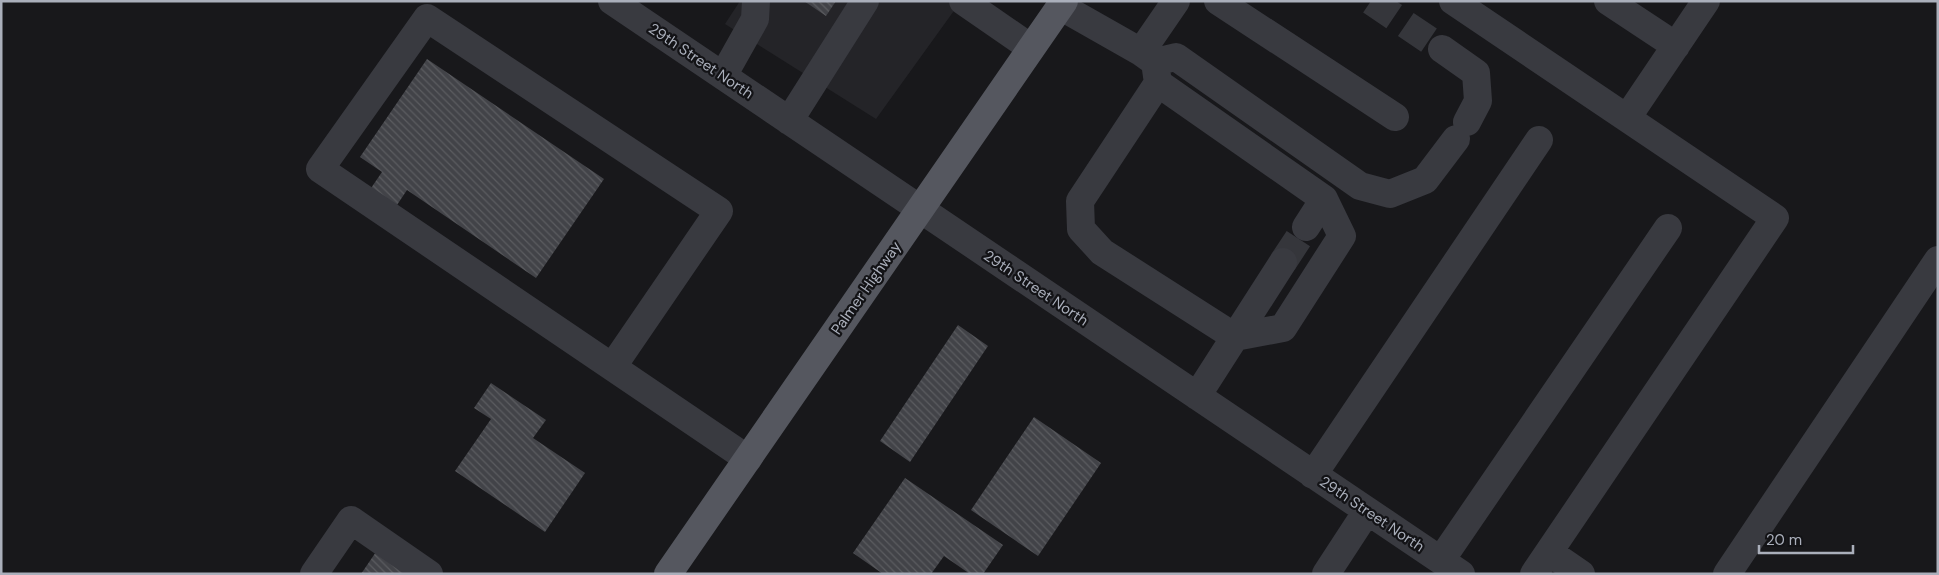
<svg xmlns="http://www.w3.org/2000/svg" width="1939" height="575" font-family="'DM Sans',sans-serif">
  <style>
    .built { fill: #242428 }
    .building { fill: url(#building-back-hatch) }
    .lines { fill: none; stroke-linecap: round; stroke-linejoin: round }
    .minor-tunnel { stroke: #35363b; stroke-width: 28; stroke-dasharray: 28 14; stroke-linecap: butt }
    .minor { stroke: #393a40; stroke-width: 28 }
    .major { stroke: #55575f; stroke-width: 28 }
    .labels { text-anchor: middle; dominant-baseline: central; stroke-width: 4.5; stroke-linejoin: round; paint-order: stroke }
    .street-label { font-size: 15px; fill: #aaafbb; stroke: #131316 }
  </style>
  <defs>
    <pattern id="building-back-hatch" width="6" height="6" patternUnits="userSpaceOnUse" patternTransform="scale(1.25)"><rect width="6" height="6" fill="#424348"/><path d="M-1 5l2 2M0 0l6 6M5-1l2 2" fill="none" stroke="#5b5c60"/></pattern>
  </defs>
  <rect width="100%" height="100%" fill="#18181b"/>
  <path class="built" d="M740 1H961L876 119 725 24Z"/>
  <path class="building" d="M804 1H836L826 16Z
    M427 59 604 179 536 278 407 190 395 208 369 191 382 172 360 157Z
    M958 325 988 346 910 462 880 441Z
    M491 383 546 420 533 438 585 473 545 532 455 471 491 419 474 408Z
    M1034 417 1101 463 1038 556 971 510Z
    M905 478 1003 545 983 574H970L944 556 931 574H883L853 553Z
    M380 546 421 574H361Z"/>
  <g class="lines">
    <path class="minor-tunnel" d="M1371 1 1442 49
      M1283 262 1306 227"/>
    <path class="minor" d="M612 1 1461 574
      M963 1 1031 48
      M1218 1 1395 117
      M1453 1 1775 218 1534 574
      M1608 1 1676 46
      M1060 6 1141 52 1155 62 1158 83 1080 201 1081 229 1102 252 1235 337 1283 328 1342 236 1324 199
      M1442 49 1476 73 1478 101 1467 122
      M1141 52 1176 1
      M1155 62 1176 57 1360 186 1390 194 1425 180 1456 139
      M723 76 755 19 756 1
      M1158 83 1324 199 1306 227
      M1627 118 1706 1
      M789 121 865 1
      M613 366 719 211 427 18 320 169 748 459
      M1197 396 1283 262
      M1313 475 1539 140
      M1549 552 1581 574
      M1441 560 1668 228
      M314 574 351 520 429 574
      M1326 574 1367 511
      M1727 574 1938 260"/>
    <path class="major" d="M668 574 1064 1"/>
  </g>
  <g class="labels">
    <g class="street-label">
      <text transform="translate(701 61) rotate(34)">29th Street North</text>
      <text transform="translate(866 288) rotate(-55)">Palmer Highway</text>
      <text transform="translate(1036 288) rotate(34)">29th Street North</text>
      <text transform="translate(1372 514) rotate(34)">29th Street North</text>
    </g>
  </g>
  <rect width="1939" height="575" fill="none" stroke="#aaafbb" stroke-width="5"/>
  <path d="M1759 545v8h94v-8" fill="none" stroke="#aaafbb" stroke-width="2.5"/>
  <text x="1766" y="545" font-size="15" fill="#aaafbb" stroke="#131316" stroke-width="4" paint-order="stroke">20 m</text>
</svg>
